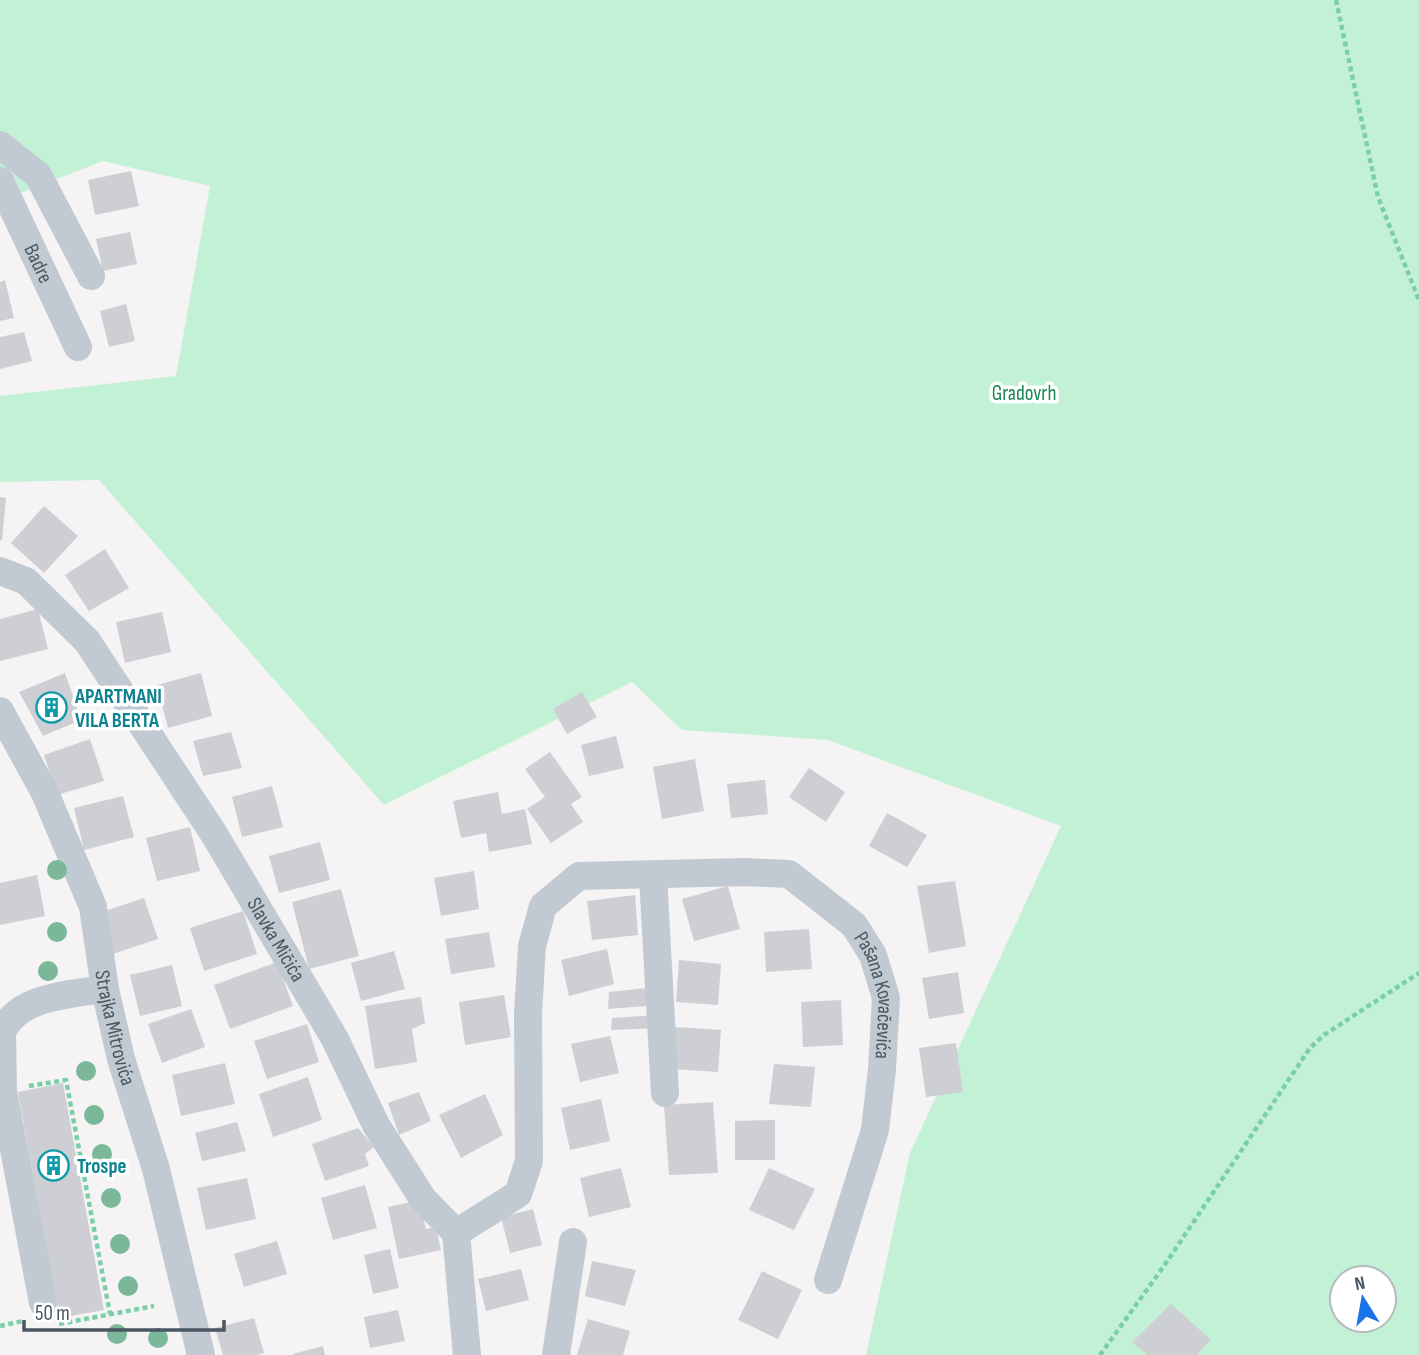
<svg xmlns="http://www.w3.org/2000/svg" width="1419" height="1355" font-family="'Sofia Sans Condensed',sans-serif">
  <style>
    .green { fill: #c3f1d5; fill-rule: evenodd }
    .building { fill: #cdcfd5 }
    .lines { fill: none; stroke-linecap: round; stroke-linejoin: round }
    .path { stroke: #7ad0a6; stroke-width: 4.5; stroke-dasharray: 5 3.5; stroke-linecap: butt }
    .minor { stroke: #c1cad2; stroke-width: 28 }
    .tree { fill: #7bb799 }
    .labels { text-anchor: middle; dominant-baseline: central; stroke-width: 7; stroke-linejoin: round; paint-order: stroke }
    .street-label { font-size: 21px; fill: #4a5661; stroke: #fff }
    .park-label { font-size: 21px; fill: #17864f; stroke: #fff }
    .culture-label { font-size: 21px; font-weight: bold; fill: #0d838f; stroke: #fff; text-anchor: start }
  </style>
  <rect width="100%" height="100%" fill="#f5f3f3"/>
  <path class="green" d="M0 0H1419V1355H866L910 1153 1061 826 828 740 682 730 632 682 384 805 99 480 0 482V396L176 376 210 186 103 161 0 201ZM1342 1278H1384V1320H1342Z"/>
  <path class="building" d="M131 171 139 206 95 215 88 180Z
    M130 232 137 264 103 271 96 239Z
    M5 280 14 318 0 321V282Z
    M126 304 135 341 109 347 100 311Z
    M24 332 32 361 0 369V337Z
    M0 497 6 498 2 541 0 540Z
    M44 506 78 536 44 573 11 543Z
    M105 549 129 588 89 611 65 575Z
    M38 609 48 649 0 661V619Z
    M162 612 171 652 125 663 116 622Z
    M65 673 81 720 43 736 19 692Z
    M201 673 212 716 168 728 157 685Z
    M582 692 597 717 567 734 553 709Z
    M231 732 242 768 203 776 193 741Z
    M616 736 624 768 589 776 581 745Z
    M90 739 104 781 57 795 44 755Z
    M550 752 582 797 571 804 583 822 551 843 527 809 545 797 525 769Z
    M695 759 704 811 662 819 653 767Z
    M809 768 845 792 826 822 789 797Z
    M765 780 768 814 731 818 727 784Z
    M272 786 283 827 242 837 232 797Z
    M498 792 502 814 525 809 532 844 489 852 486 833 461 838 453 801Z
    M123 796 134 837 84 850 74 808Z
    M887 813 927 835 907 867 869 846Z
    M190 827 200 871 157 881 146 838Z
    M320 842 330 880 279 893 269 856Z
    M474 871 479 909 441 916 434 878Z
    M37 875 45 916 0 925V883Z
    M955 881 966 946 929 953 917 886Z
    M728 886 740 929 694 941 682 899Z
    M341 889 359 956 309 969 292 902Z
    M635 895 638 935 592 940 587 901Z
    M144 898 158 939 113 954 99 913Z
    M243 911 257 954 204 971 190 928Z
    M809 929 812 969 766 972 764 932Z
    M489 932 495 967 451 974 445 939Z
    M607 949 614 984 569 996 561 960Z
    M394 951 405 989 361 1001 351 963Z
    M679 960 721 964 718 1005 676 1002Z
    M277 962 293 1006 230 1029 214 985Z
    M172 965 182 1006 140 1016 130 975Z
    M958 972 964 1013 929 1019 922 978Z
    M647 988V1006L608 1009 609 992Z
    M504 995 511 1037 465 1045 459 1002Z
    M421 997 425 1023 412 1029 417 1062 375 1069 365 1006Z
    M841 1000 843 1045 803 1047 801 1002Z
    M191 1009 205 1047 162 1063 148 1024Z
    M657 1015V1028L611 1030 612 1018Z
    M307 1024 319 1062 267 1079 254 1041Z
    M675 1027 721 1030 718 1072 672 1069Z
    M610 1036 619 1073 580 1082 571 1044Z
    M956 1043 963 1092 926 1097 919 1048Z
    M225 1063 235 1104 181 1116 172 1075Z
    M774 1064 815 1067 811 1107 769 1104Z
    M308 1077 322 1120 273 1137 259 1094Z
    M63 1083 104 1310 59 1318 18 1092Z
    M419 1092 431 1121 399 1135 388 1103Z
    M485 1094 503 1135 461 1158 439 1115Z
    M601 1099 610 1141 570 1150 561 1108Z
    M713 1102 718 1173 669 1175 664 1105Z
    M775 1120V1160H735V1121Z
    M237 1122 246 1151 202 1161 195 1133Z
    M358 1128 374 1147 365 1154 369 1166 325 1181 312 1144Z
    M621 1168 631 1207 589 1217 580 1178Z
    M769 1168 815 1189 794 1230 749 1210Z
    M247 1178 256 1219 206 1230 197 1188Z
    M365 1185 377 1228 333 1240 321 1198Z
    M419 1200 426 1229 436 1227 441 1250 399 1259 388 1207Z
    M533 1209 542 1245 510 1253 501 1217Z
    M277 1241 287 1274 244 1287 234 1254Z
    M390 1249 399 1288 373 1294 364 1255Z
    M592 1261 636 1270 625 1306 585 1296Z
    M521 1269 529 1300 486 1311 478 1279Z
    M762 1271 802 1290 778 1339 738 1320Z
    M1171 1304 1211 1340 1196 1355H1148L1132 1342Z
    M398 1310 405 1341 370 1348 364 1317Z
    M254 1318 264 1353 256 1355H223L215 1328Z
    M588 1319 630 1331 623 1355H577Z
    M323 1346 325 1355H293V1354Z"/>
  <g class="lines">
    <path class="path" d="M1336 0 1378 197 1419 300
      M29 1086 66 1080 110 1314
      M59 1324 154 1306
      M0 1326 23 1321
      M1100 1355 1164 1266 1310 1048 1324 1035 1419 973"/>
    <g class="minor">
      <path d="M0 145 38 175 91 276"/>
      <path id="s1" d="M0 181 78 347"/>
      <path id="s2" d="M0 571 26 581 87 641 214 834 335 1039 376 1125 423 1199 456 1233 467 1355"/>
      <path id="s3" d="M0 711 45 793 93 907 105 989 121 1059 156 1169 201 1355"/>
      <path d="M653 876 665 1093"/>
      <path id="s4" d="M456 1233 518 1194 529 1161 528 1014 532 946 543 906 579 876 744 872 789 874 854 925 873 955 886 998 882 1069 875 1130 828 1280"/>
      <path d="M43 1303 3 1091 2 1033C16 996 72 994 105 989"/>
      <path d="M556 1355 573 1242"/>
    </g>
  </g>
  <g class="tree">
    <circle cx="57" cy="870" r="10"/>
    <circle cx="57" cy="932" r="10"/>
    <circle cx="48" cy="971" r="10"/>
    <circle cx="86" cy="1071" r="10"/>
    <circle cx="94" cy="1115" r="10"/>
    <circle cx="102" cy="1154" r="10"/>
    <circle cx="111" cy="1198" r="10"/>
    <circle cx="120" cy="1244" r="10"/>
    <circle cx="128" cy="1286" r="10"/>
    <circle cx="117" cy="1334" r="10"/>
    <circle cx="158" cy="1338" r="10"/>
  </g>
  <defs>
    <symbol id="building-ring" viewBox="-11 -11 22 22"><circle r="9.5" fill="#fff" stroke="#0f9aa8" stroke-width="1.5"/><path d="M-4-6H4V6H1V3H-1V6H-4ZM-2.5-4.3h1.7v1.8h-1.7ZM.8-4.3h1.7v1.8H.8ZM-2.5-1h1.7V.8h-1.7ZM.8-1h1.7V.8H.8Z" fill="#0f9aa8"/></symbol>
  </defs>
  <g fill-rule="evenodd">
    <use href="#building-ring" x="34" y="690" width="35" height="35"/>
    <use href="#building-ring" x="36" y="1148" width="35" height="35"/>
  </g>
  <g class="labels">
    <g class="street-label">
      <text stroke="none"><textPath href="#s1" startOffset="91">Badre</textPath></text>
      <text stroke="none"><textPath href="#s2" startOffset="467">Slavka Mičića</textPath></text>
      <text stroke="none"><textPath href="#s4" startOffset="780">Pašana Kovačevića</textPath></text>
      <text stroke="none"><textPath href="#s3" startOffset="340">Strajka Mitrovića</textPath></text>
    </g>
    <g class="park-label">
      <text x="1024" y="393">Gradovrh</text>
    </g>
    <g class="culture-label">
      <text x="75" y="696">APARTMANI<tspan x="75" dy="24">VILA BERTA</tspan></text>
      <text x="77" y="1166">Trospe</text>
    </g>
  </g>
  <g transform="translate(1363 1299) rotate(349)"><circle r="33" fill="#ffffff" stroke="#b7bbc0" stroke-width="2"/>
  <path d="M0-5L12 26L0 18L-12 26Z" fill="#1a73e8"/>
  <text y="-10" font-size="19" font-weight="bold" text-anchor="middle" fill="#4a5661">N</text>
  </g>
  <path d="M24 1320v10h200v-10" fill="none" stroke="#4a5661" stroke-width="3.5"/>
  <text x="35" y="1320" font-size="21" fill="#4a5661" stroke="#ffffff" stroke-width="5" paint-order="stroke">50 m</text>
</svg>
